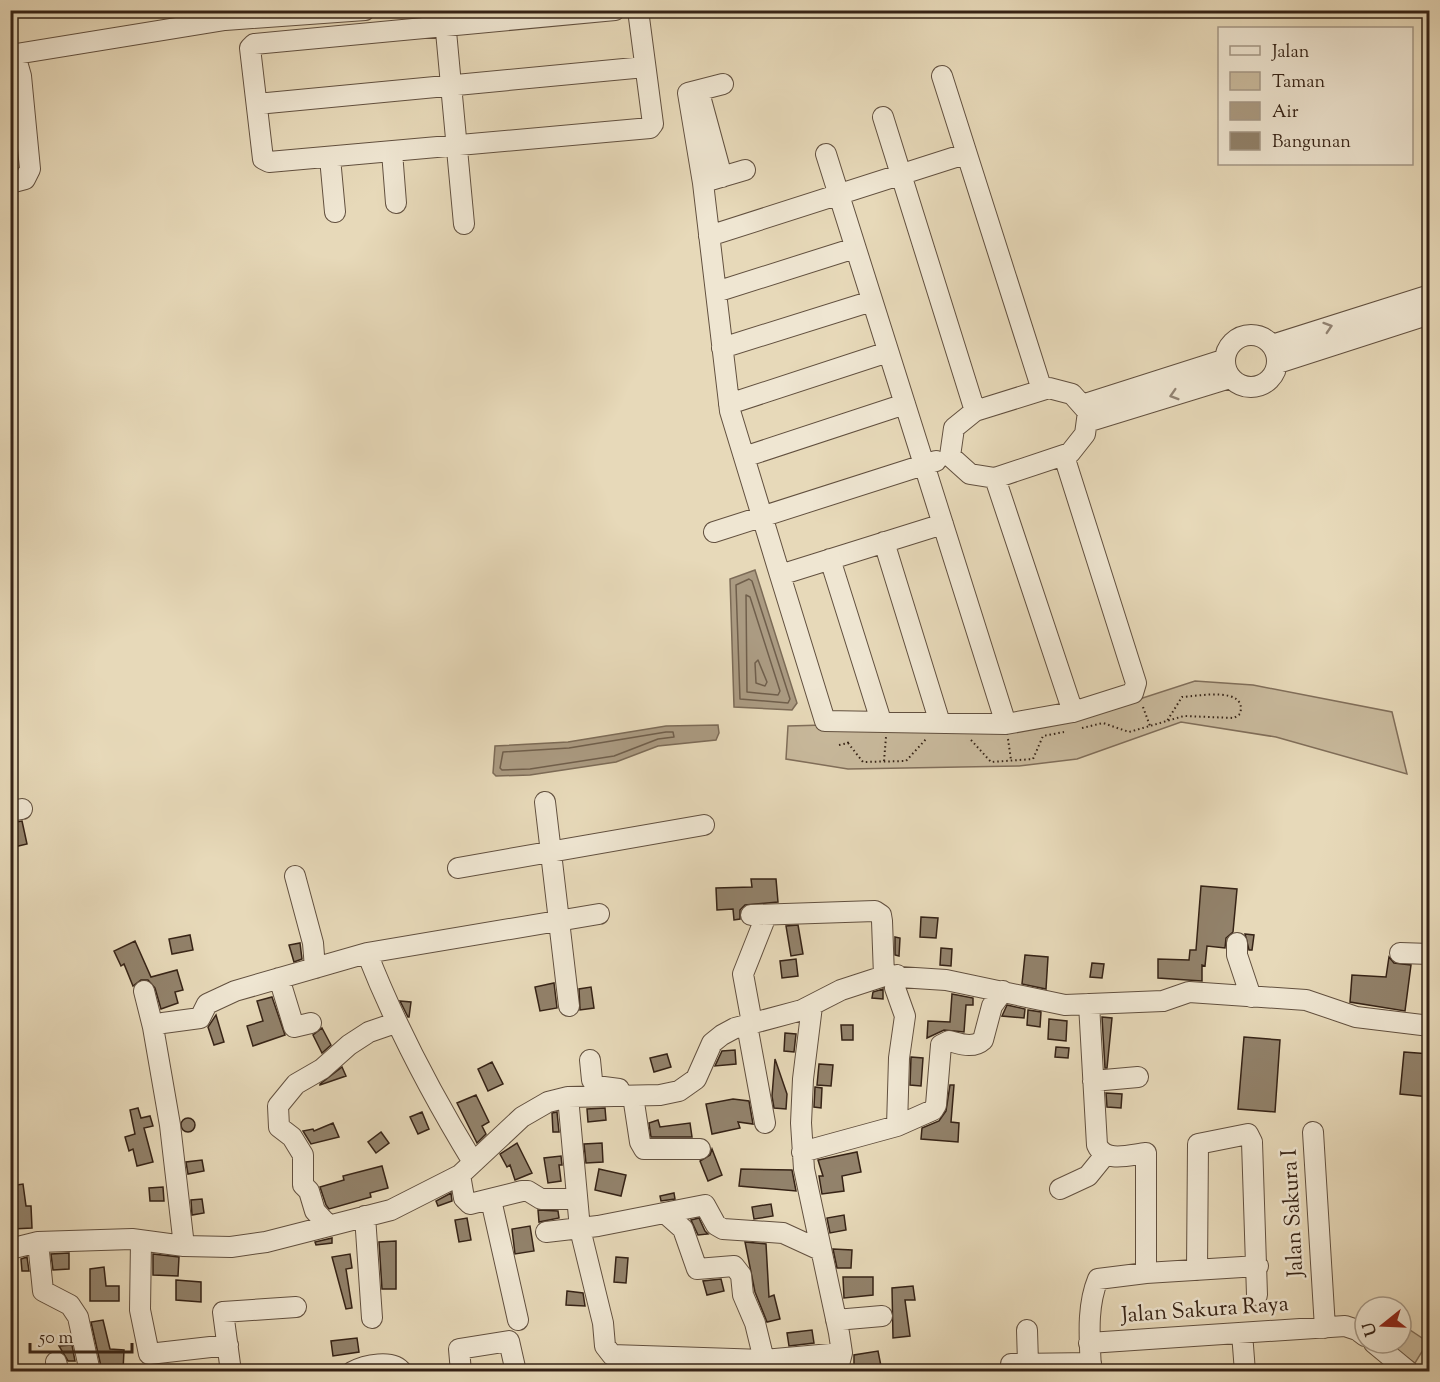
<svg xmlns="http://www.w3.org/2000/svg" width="1440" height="1382" font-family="'Sorts Mill Goudy',serif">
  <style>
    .green { fill: #c9ba9d; stroke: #806e5a; stroke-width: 1.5 }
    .water { fill: #ab9b82; stroke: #7c6b57; stroke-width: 1.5 }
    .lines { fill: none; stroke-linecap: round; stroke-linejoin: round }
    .shore { stroke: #705f4c; stroke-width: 1.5 }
    .building { fill: #92826b; stroke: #362316; stroke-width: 1.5 }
    .minor-casing { stroke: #62503f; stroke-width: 22 }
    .path { stroke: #362316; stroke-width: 2; stroke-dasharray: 1.5 3; stroke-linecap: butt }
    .minor { stroke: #efe6d2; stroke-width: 20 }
    .oneway { stroke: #928474 }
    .labels { text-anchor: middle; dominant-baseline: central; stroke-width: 5; stroke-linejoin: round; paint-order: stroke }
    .street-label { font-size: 22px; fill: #362316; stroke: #efe6d2 }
  </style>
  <rect width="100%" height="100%" fill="#e7d9b9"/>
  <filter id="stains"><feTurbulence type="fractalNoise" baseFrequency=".00333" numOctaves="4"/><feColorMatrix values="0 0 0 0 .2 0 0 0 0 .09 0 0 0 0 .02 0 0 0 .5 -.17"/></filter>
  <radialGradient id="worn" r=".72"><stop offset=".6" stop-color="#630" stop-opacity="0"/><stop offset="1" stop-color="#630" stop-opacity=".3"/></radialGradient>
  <path class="green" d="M1195 681 1253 685 1392 712 1407 774 1276 737 1181 722 1077 759 1019 766 848 769 786 759 788 726 1081 718Z
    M1401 1324 1428 1342 1415 1363 1385 1343H1401Z"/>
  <path class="water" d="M755 570 797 703 792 710 734 707 730 579Z
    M718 725 719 733 716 740 658 746 616 762 530 775 496 776 493 773 495 746 568 742 666 726Z"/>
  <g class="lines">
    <path class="shore" d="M749 579 752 581 790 699 788 703 740 699 736 585Z
      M746 595 750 597 780 691 778 695 747 692Z
      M758 660 767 682 765 686 756 683 755 663Z
      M666 732H673L674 737 658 739 614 756 530 769 502 770 500 768 503 752 569 748Z"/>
  </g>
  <path class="building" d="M22 821 27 844 14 847 10 823Z
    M751 879H776L778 902 745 905 740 910V919L734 920 733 909 717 910 716 888 752 887Z
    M1201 886 1237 889 1233 932 1226 938 1225 948 1207 946 1205 966 1202 965V981L1158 978V959L1189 960 1190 950H1196Z
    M921 917 938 918 936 938 920 937Z
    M798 925 803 954 791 956 786 926Z
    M1245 934 1254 935 1252 950H1249Z
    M190 935 193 950 172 954 169 939Z
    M895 937 900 938 899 956 895 955Z
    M135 941 151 977 177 970 183 990 175 992 178 1003 161 1009 155 988 148 980H141L133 986 124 964 121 966 114 951Z
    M300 943 302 959 294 962 289 945Z
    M941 948 952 949 951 966 940 965Z
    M1025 955 1048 957 1046 989 1022 984Z
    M1389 957 1394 963 1411 965 1405 1011 1350 1002 1352 975 1386 977Z
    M796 959 798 976 782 978 780 961Z
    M1092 963 1104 964 1102 978 1090 977Z
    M554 983 557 1008 540 1011 535 987Z
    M591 987 594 1008 580 1010 579 989Z
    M883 989V999L872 998 873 992Z
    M952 994 973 998V1005H966L964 1032 944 1030 927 1038 928 1021 950 1022Z
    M272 997 285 1035 253 1046 247 1026 263 1021 257 1001Z
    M400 1001 411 1002 409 1017H408Z
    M1007 1005 1025 1009 1024 1018 1002 1016Z
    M1028 1010 1041 1012 1040 1027 1027 1025Z
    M216 1015 224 1042 214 1045 208 1027Z
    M1102 1017 1112 1018 1107 1068H1105Z
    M1049 1019 1067 1021 1066 1041 1048 1039Z
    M841 1025H853V1040H842Z
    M322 1028 331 1045 322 1053 313 1035Z
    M785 1033 796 1034 794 1052 784 1051Z
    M1244 1037 1280 1040 1275 1112 1238 1109Z
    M1056 1047 1069 1048 1068 1058 1055 1057Z
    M735 1050 736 1064 715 1066 722 1051Z
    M1404 1052 1430 1054V1097L1400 1094Z
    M667 1054 671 1067 654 1072 650 1058Z
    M911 1057 923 1058 921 1086 910 1085Z
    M775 1059 787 1094 786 1109 774 1108 772 1096Z
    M492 1062 503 1084 488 1091 478 1069Z
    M819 1064 833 1065 831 1086 817 1085Z
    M342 1067 346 1076 320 1085V1084Z
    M950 1085H954L951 1122 959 1123 958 1142 921 1139 922 1128 939 1121 946 1111Z
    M815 1087 822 1088 821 1108 814 1107Z
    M1106 1093 1122 1094 1121 1108 1107 1107Z
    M476 1095 489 1122 482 1126 486 1134 477 1143 457 1103Z
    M733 1099 749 1101 753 1124 738 1122 740 1128 712 1134 706 1104Z
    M138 1108 141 1118 150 1116 153 1126 144 1128 153 1162 137 1166 133 1149 129 1151 125 1137 135 1134 130 1110Z
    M605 1108 606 1120 588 1122 587 1109Z
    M422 1112 429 1129 418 1134 410 1117Z
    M557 1112 559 1132H553L552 1113Z
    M181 1125a7 7 0 1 1 14 0a7 7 0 1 1-14 0Z
    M658 1120 660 1127 690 1123 692 1137H651L649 1123Z
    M333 1123 339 1137 311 1144 303 1131 313 1129 314 1131Z
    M381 1132 389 1143 376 1153 368 1142Z
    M517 1143 532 1173 515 1180 510 1165 507 1167 500 1154Z
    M602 1143 603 1162 586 1163 584 1144Z
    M712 1149 722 1175 708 1181 700 1161 710 1155Z
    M857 1152 861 1172 842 1176 844 1191 822 1194 819 1176H823L818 1160Z
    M561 1156 562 1165H559L561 1181 548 1183 544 1158Z
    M202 1160 204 1171 188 1174 186 1162Z
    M382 1166 388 1188 370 1193 371 1197 329 1209 326 1205 320 1187 344 1180 343 1176Z
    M599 1169 626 1175 621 1196 595 1190Z
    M741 1169 792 1170 796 1191 739 1186Z
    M23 1184 26 1206H31L32 1228 12 1229 10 1186Z
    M163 1187 164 1201H150L149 1188Z
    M451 1193 452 1201 438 1206 436 1201Z
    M674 1193 675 1199 661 1201 660 1196Z
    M202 1199 204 1213 192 1215 191 1200Z
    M771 1204 773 1216 754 1219 752 1207Z
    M538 1210 558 1211 559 1218 539 1222Z
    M844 1215 846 1230 830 1233 827 1218Z
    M467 1218 471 1240 459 1242 455 1220Z
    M699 1218 705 1231 708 1234 698 1235 691 1220Z
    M530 1226 534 1251 515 1254 512 1229Z
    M332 1238V1243L316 1245 315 1242Z
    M396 1241V1289H382L379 1242Z
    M745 1242 766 1244 769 1297 774 1295 780 1319 767 1322 755 1292Z
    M833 1249 852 1250 851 1268H837Z
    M69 1253V1269L53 1270 51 1254Z
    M153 1254 179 1257 178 1276 153 1275Z
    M350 1254 352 1268 346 1269 352 1308 346 1309 332 1257Z
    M27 1257 29 1271H22L21 1259Z
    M616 1257 628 1258 626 1283 614 1282Z
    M104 1267 106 1286H119V1301H90V1269Z
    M843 1277H873V1295L844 1298Z
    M721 1279 724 1291 707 1295 703 1281Z
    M176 1280 201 1282V1302L176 1300Z
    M913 1286 915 1300H905L910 1336 893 1338 892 1288Z
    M567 1291 583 1293 585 1306 566 1305Z
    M103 1320 110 1349 124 1350 123 1371H102L91 1322Z
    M812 1330 814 1343 789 1346 787 1333Z
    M357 1338 359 1352 333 1356 331 1341Z
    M72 1345 75 1361H68L59 1346Z
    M878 1351 882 1371H854V1355Z"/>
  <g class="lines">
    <defs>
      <path id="minor" d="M444 10 464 224
        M615 10 254 44 250 48 263 159 269 162 650 128 653 124 638 10
        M10 55 225 20 365 10
        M942 76 1042 390
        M723 84 688 93 703 183 730 411 780 575
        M700 96 722 177
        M257 104 645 67
        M883 117 975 411
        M392 152 396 203
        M826 154 1006 724
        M330 158 335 212
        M711 180 745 170
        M10 183 25 179 30 169 21 76 15 55
        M709 236 965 154
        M716 292 855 248
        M1225 361a26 26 0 1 1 52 0a26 26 0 1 1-52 0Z
        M1272 345 1430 295
        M722 348 872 301
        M1278 363 1430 314
        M1049 388 1072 394 1088 412 1085 434 1070 453 995 478 970 474 950 456 954 428 975 411Z
        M729 404 888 352
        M1082 405 1223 360
        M1087 422 1230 378
        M744 457 905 404
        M995 478 1073 712
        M943 524 780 575 825 721 1006 724 1073 712 1133 693 1136 683 1064 456
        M714 532 936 461
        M884 542 940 723
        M830 559 881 721
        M545 802 569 1006
        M10 811 22 809
        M458 868 704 825
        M295 876 313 943 315 968
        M751 915 875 911 881 915 882 921 884 976
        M1237 943V955L1251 997
        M367 953C396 1027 432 1095 473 1162
        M1400 953 1430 954
        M279 978 294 1027 311 1023
        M144 991 153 1027
        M1089 1004 1097 1145C1105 1163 1129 1155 1146 1153V1273
        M812 1006 803 1079 801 1123 804 1169 839 1333 842 1353 837 1372
        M752 1023 743 974 766 916
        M747 1025 765 1123
        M590 1060 592 1080 596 1086 619 1089
        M1093 1081 1138 1077
        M633 1096 640 1142 644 1149H700
        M568 1097 580 1229 603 1323 605 1346 612 1355 764 1360 842 1353
        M897 1126 899 1058 905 1016 895 988 897 975
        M1313 1132 1325 1328
        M802 1152 897 1126 933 1110 936 1105 941 1045 949 1041C961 1044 973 1049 983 1040L992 1006 1003 991
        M460 1175 464 1198 470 1204 522 1191H528L541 1199H576
        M1060 1189 1088 1176 1105 1155
        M491 1200 518 1320
        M665 1213 683 1229 697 1269 734 1266 741 1275 743 1295 755 1323 764 1360
        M365 1216 372 1318
        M328 1225 315 1211 309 1191 303 1185V1155L292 1137 279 1127 278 1106 296 1084 322 1069 349 1045 369 1032 395 1023
        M546 1232 598 1226 705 1205 716 1225 723 1229 783 1233 820 1250
        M141 1241 140 1310 149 1354 228 1345
        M38 1242 43 1291 70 1305 78 1317 90 1372
        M184 1246 170 1125 153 1027 163 1023 200 1018 207 1004 235 991 367 953 599 914
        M10 1249 38 1242 132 1239 184 1246 231 1247 266 1242 391 1210 460 1175 522 1117 548 1102 568 1097 660 1095 679 1091 696 1079 712 1043 722 1035 735 1028 802 1010 841 990 884 976 946 980 1065 1005 1163 1001 1189 992 1306 1000 1356 1017 1430 1026
        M1197 1270 1198 1144 1248 1134 1252 1142 1257 1295
        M836 1320 882 1316
        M1027 1330 1028 1363
        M1242 1333 1245 1372
        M1089 1343 1345 1326 1357 1330 1365 1336
        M1374 1343 1409 1372
        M56 1362 59 1372
        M1011 1364 1091 1363
        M231 1372 223 1312 296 1307
        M352 1372C365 1365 393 1359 402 1372
        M461 1372 459 1349 509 1341 516 1372
        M1091 1372C1090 1341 1086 1308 1098 1279L1146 1273 1258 1266"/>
    </defs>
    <use href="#minor" class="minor-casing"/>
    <path class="path" d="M1143 707 1150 726
      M1082 728 1103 723 1129 732 1184 716 1234 718 1240 714C1248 686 1199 696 1182 697L1167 721
      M1008 739 1011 760
      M971 740 991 762 1033 759 1043 736 1064 732
      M848 743 863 762 906 761 927 738
      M839 745 848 743V739
      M884 761 886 737"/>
    <use href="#minor" class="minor"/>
  </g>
  <defs><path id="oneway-chevron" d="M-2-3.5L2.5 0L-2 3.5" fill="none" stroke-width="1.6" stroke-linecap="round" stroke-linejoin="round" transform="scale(1.5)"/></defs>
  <g class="oneway">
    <use href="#oneway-chevron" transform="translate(1328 327) rotate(-18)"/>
    <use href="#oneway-chevron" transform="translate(1174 395) rotate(163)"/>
  </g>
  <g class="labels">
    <g class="street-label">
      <text transform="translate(1294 1213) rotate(-93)">Jalan Sakura I</text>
      <text transform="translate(1205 1311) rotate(-4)">Jalan Sakura Raya</text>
    </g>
  </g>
  <rect width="1440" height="1382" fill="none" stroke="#e7d9b9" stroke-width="36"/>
  <rect x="12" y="12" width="1416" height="1358" fill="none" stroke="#362316" stroke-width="3"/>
  <rect x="18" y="18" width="1404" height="1346" fill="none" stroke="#362316" stroke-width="1.5"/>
  <rect x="1218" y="27" width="195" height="138" fill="#efe6d2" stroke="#a59887" stroke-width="1.5"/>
  <rect x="1230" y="46" width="30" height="9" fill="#efe6d2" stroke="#a59887" stroke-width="1.5"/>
  <text x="1272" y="57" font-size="18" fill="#362316">Jalan</text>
  <rect x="1230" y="72" width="30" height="18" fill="#c9ba9d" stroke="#a59887" stroke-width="1.5"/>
  <text x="1272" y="87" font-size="18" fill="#362316">Taman</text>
  <rect x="1230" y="102" width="30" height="18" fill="#ab9b82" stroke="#a59887" stroke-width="1.5"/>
  <text x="1272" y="117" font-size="18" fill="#362316">Air</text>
  <rect x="1230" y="132" width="30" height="18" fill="#92826b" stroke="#a59887" stroke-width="1.5"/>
  <text x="1272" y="147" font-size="18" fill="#362316">Bangunan</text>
  <g transform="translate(1383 1325) rotate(252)"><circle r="28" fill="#efe6d2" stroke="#a59887" stroke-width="1.5"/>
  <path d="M0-4.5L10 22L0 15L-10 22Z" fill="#8f2418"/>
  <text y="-9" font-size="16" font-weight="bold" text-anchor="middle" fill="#362316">U</text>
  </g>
  <path d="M30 1343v9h102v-9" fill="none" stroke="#362316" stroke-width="3"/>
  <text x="39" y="1343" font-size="18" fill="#362316" stroke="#efe6d2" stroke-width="4.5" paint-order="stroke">50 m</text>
  <rect width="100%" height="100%" filter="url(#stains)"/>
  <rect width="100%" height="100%" fill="url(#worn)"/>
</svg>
